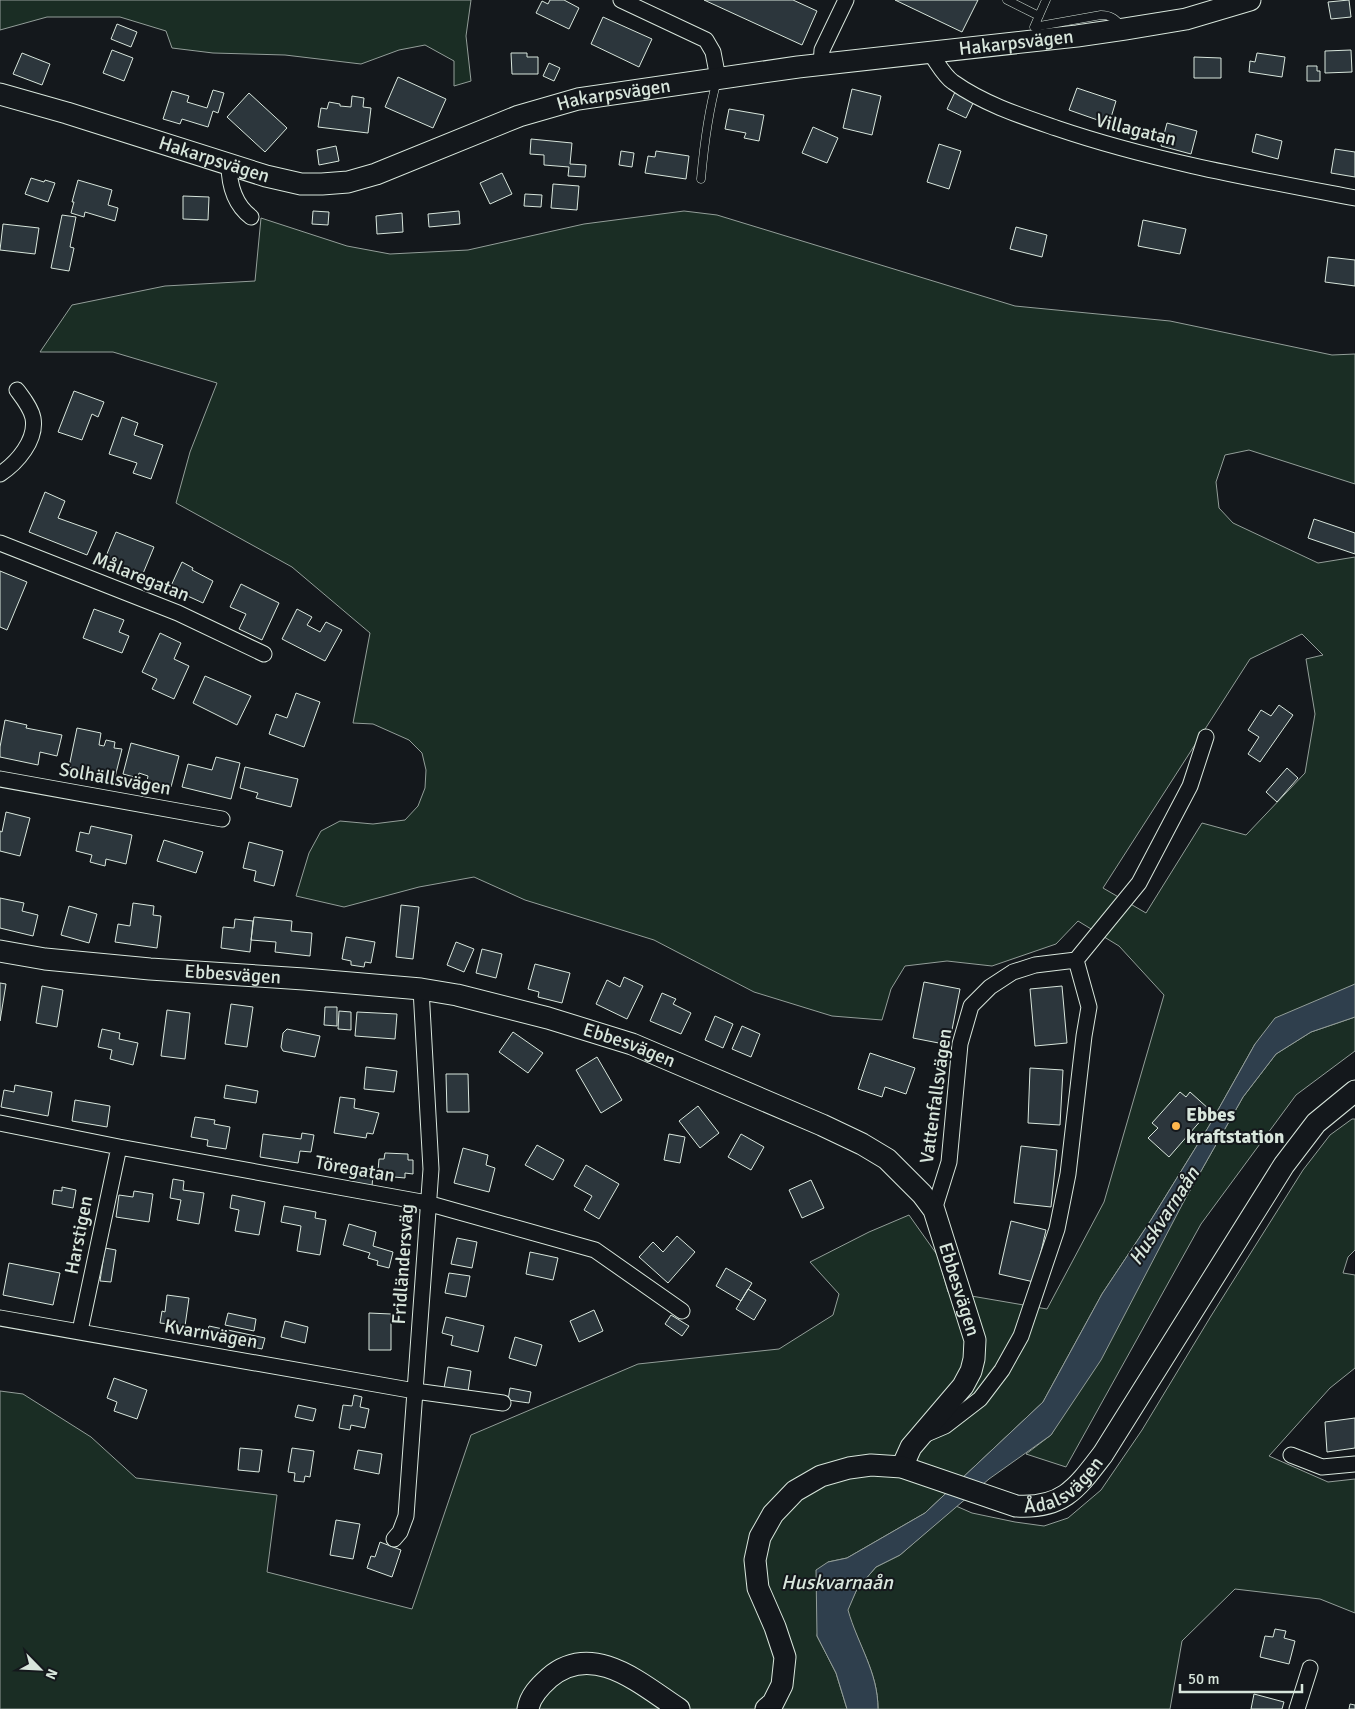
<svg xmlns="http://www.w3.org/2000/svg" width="1355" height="1709" font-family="Signika,sans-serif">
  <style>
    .green { fill: #1a2d24; stroke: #939e99; fill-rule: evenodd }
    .water { fill: #2f3f4d; stroke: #939e99 }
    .building { fill: #2c363c; stroke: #d8e6dc }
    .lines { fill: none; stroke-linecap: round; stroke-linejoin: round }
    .lane-casing { stroke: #d8e6dc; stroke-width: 9 }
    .street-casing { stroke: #d8e6dc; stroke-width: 17 }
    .secondary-casing { stroke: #d8e6dc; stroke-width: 23 }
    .lane { stroke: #14181c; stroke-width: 8 }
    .street { stroke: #14181c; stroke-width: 15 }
    .secondary { stroke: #14181c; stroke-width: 21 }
    .poi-dot { fill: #ffb74d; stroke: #14181c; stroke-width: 2 }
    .labels { text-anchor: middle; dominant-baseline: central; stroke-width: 4; stroke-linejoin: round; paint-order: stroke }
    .street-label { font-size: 19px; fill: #d8e6dc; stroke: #14181c }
    .poi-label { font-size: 19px; font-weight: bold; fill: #d8e6dc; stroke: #14181c; text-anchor: start }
    .water-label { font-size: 20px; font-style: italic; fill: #d8e6dc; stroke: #14181c }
  </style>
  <rect width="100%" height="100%" fill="#14181c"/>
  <path class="green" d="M0 0H471L466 36 471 81 454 86V61L425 45 399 50 361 64 285 55 213 53 172 48 166 31 120 17H47L0 30Z
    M684 211 717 215 1015 306 1170 321 1332 355 1355 354V484L1249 450 1225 455 1216 482 1219 508 1233 523 1318 563 1355 557V984L1255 1044 1209 1126 1151 1220 1102 1294 1043 1402 925 1513 847 1558 828 1562 817 1636 836 1673 847 1709H0V1391L23 1394 91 1437 136 1478 277 1495 267 1572 412 1609 471 1435 638 1364 779 1349 833 1315 839 1294 810 1262 869 1232 909 1215 938 1256 948 1292 1047 1309 1104 1202 1164 995 1119 946 1078 921 1056 944 992 966 947 961 905 966 891 989 882 1020 832 1016 754 992 654 940 525 900 474 877 419 887 344 907 296 896 309 853 321 831 340 821 373 824 405 820 418 806 425 788 426 770 422 753 409 740 373 724 353 723 370 633 292 567 176 503 190 452 217 383 113 352H40L72 305 165 286 255 281 261 218 347 246 390 254 468 250 584 224ZM1302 634 1323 655 1306 659 1315 714 1305 773 1246 835 1202 823 1146 913 1103 888 1250 659Z
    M1355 1017V1051L1296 1095 1201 1224 1066 1467 1026 1454 1051 1435 1243 1097 1276 1054 1311 1032Z
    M1352 1119H1355V1250L1348 1257 1343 1273 1355 1275V1368L1330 1388 1269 1456 1328 1482 1355 1479V1613L1320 1599 1235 1589 1182 1641 1170 1709H878C878 1672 858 1645 847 1610L857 1589 876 1567 900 1555 956 1506 972 1513 1015 1522 1044 1526 1068 1518 1101 1490 1142 1430 1211 1316 1303 1170 1330 1135Z"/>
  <path class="water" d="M1355 984V1017L1311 1032 1276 1054 1243 1097 1184 1201 1101 1360 1051 1435 989 1479 900 1555 876 1567 857 1589 848 1610C858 1645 878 1672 878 1709H847L836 1673 817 1636 816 1570 828 1562 847 1558 925 1513 1043 1402 1102 1294 1151 1220 1209 1126 1255 1044 1275 1018Z"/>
  <path class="building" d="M550 0H564L579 8 569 29 536 13 542 1 548 4Z
    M704 0H793L817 11 802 45Z
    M895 0H978L962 32Z
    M1349 0 1351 17 1331 19 1328 2Z
    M603 17 652 39 639 67 591 44Z
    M117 24 137 32 131 47 111 39Z
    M112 50 133 58 124 81 103 73Z
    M1351 50 1352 72 1325 73V51Z
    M22 53 50 64 42 85 13 74Z
    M511 53H527V57H538V74H512Z
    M1257 53 1285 57 1282 77 1249 72 1250 61 1255 62Z
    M1194 57 1221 58V78H1194Z
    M549 63 560 68 554 81 543 76Z
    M1307 66H1317V71H1320V81H1307Z
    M398 77 446 99 433 128 385 107Z
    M1077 88 1116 101 1109 124 1069 110Z
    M852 89 881 96 872 135 843 128Z
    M213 90 224 93 218 113 213 111 208 127 182 119 180 124 163 119 172 91 189 96 187 102 207 108Z
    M955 92 974 101 966 118 947 109Z
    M249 93 287 128 265 152 227 117Z
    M352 96 364 98 363 107 371 108 368 133 318 127 321 108 327 109 329 102 340 104V106L351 107Z
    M729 109 764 115 759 141 744 138 746 133 725 129Z
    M1167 123 1197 131 1191 154 1161 146Z
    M813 127 838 138 827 163 802 153Z
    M1256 134 1282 141 1278 159 1252 152Z
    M531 139 572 143 570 164 586 165 585 177 568 176 569 167 544 165V155L530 154Z
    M939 144 961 151 949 189 927 182Z
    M336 146 339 161 319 165 317 150Z
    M1335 149 1355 152V177L1331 173Z
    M621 151 634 153 632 167 619 165Z
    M656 151 689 156 686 179 645 173 648 156 655 157Z
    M502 173 512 194 490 204 480 183Z
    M31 178 44 182 45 180 55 183 48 202 25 194Z
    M78 180 112 190 108 205 118 208 115 221 85 212 84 217 71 213 74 202H72Z
    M553 184 579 186 577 210 551 208Z
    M525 194 542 195 541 207 524 206Z
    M183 196 209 197 208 220 183 219Z
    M313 211 329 212 328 225 312 224Z
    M459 211 460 224 429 227 428 214Z
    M402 213 403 232 377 234 376 216Z
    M62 215 76 217 70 247 74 248 69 271 51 268Z
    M1143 220 1186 229 1180 254 1138 246Z
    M3 224 39 228 35 254 0 250Z
    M1016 227 1047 235 1042 257 1010 249Z
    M1328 257 1355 260V286L1325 282Z
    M74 391 104 402 98 417 92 414 82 440 58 432Z
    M122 417 138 423 134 435 163 445 151 479 133 473 137 463 109 454Z
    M45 492 65 501 58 518 97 532 87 555 29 532Z
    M1314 519 1355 533V554L1308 538Z
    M116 532 154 547 142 576 104 561Z
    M182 562 193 568 192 570 213 581 203 603 170 588Z
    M0 571 27 582 7 630 0 627Z
    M241 584 279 603 262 640 239 629 246 614 230 607Z
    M94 609 124 620 119 632 129 636 122 653 83 638Z
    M297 609 312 617 307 625 320 632 326 622 342 630 325 661 282 639Z
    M160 633 181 643 174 659 189 666 174 699 152 689 157 679 142 672Z
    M205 676 251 696 237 725 193 703Z
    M296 693 320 702 304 747 269 734 276 714 287 718Z
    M1279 705 1293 715 1260 762 1248 754 1259 737 1248 730 1261 710 1271 716Z
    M5 720 27 725 26 728 62 735 57 756 40 752 38 765 0 757V747Z
    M77 728 101 733 99 745 104 746 106 740 115 742 114 748 122 749 115 777 69 767Z
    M131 743 179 756 171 787 147 781 148 776 139 773 138 778 123 774Z
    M216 757 240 763 231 799 182 787 188 764 212 770Z
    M245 767 298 779 291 807 256 798 258 793 240 788Z
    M1287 768 1298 778 1277 802 1266 792Z
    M6 812 30 818 20 856 0 851V831L2 832Z
    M91 826 132 835 126 864 106 859 105 866 90 862 92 855 76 851 80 832 89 834Z
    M164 840 203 852 196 873 157 861Z
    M249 842 283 851 274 886 254 881 256 871 243 868Z
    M0 898 24 903 22 911 38 915 33 936 0 928Z
    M133 903 154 906 153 915 161 916 157 948 115 942 118 924 130 926Z
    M401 905 419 907 413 959 396 957Z
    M69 906 97 914 89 943 61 935Z
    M254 917 292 921 291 931 312 933 310 956 275 952 276 942 251 940Z
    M235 919 253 921 250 952 221 948 223 927 234 928Z
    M346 937 375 942 371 963 365 962 364 967 351 965V961L342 959Z
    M456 942 474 949 464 972 447 965Z
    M482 949 502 954 496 978 476 973Z
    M535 964 570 973 562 1003 538 997 539 992 528 989Z
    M624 977 643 986 627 1019 596 1004 607 980 620 987Z
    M924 982 960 989 949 1045 913 1038Z
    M0 983 6 984 0 1021Z
    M42 986 63 990 57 1027 36 1023Z
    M1062 986 1067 1043 1035 1046 1030 989Z
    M662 993 676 999 673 1004 691 1013 681 1034 650 1021Z
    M231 1004 253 1007 247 1047 225 1044Z
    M325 1007H337V1026L324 1025Z
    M167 1010 190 1013 185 1059 161 1056Z
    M339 1011 351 1012V1030L338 1029Z
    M357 1012 397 1014 395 1039 355 1036Z
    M715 1016 733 1024 723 1048 705 1040Z
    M742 1026 760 1034 751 1057 732 1049Z
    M102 1029 120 1033 119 1039 138 1043 133 1065 110 1059 112 1050 98 1047Z
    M287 1029 320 1036 315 1057 283 1051 281 1047 283 1033Z
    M513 1032 543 1053 528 1073 499 1052Z
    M870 1053 915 1068 906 1094 885 1087 882 1097 858 1089Z
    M597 1057 622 1100 601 1113 576 1070Z
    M366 1067 397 1071 394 1092 364 1089Z
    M1030 1068 1063 1070 1060 1125 1028 1123Z
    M446 1074H468L469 1112H447Z
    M15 1085 52 1092 48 1116 1 1107 4 1090 14 1092Z
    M226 1085 258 1091 256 1103 224 1098Z
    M1180 1092 1186 1097 1190 1092 1210 1110 1169 1157 1148 1138 1158 1128 1152 1123Z
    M340 1097 355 1099 354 1108 379 1113 373 1134 367 1133 366 1138 334 1133Z
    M75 1100 110 1106 107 1127 72 1121Z
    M698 1106 719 1133 700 1148 679 1121Z
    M195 1117 215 1120 214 1124 230 1127 226 1149 207 1146 208 1140 191 1137Z
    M302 1133 314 1135 311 1152 300 1151 298 1163 260 1157 263 1134 301 1139Z
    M669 1134 685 1137 680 1163 664 1160Z
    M741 1134 764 1147 751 1170 728 1157Z
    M537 1145 564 1160 553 1180 525 1165Z
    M1021 1146 1057 1150 1051 1207 1014 1203Z
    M463 1148 488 1155 486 1165 495 1168 489 1192 454 1183Z
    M385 1153 408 1154V1160H413V1174L405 1173V1178L383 1176V1171H378L379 1159H384Z
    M586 1165 619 1184 599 1219 584 1210 592 1196 574 1186Z
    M353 1173 373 1175 372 1186 352 1184Z
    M173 1179 184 1181 183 1190 204 1193 199 1224 177 1220 181 1200 170 1198Z
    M811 1180 824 1208 802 1218 789 1190Z
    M62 1187 76 1190 73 1208 52 1204 54 1190 62 1191Z
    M134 1191 153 1194 149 1222 116 1217 119 1195 133 1197Z
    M232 1195 265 1202 259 1235 235 1231 239 1210 230 1208Z
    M284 1206 316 1212 315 1218 326 1220 320 1255 297 1251 301 1226 281 1222Z
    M1011 1221 1046 1230 1034 1282 999 1274Z
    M349 1224 376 1232 373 1246 393 1252 389 1268 377 1265 378 1261 368 1258 370 1253 343 1245Z
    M677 1236 695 1252 668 1283 639 1257 653 1242 663 1252Z
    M457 1238 477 1242 472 1268 451 1264Z
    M105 1248 116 1250 111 1282 100 1281Z
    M530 1252 558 1258 553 1280 526 1274Z
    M9 1263 60 1273 53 1305 3 1295Z
    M726 1268 752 1283 741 1301 716 1286Z
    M449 1273 470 1276 466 1297 445 1293Z
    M748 1289 766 1300 754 1320 736 1309Z
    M167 1295 189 1298 185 1326 160 1323 162 1311 165 1312Z
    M594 1310 603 1331 579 1342 570 1321Z
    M228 1313 256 1319 254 1331 225 1325Z
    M369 1313 391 1314V1350H369Z
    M671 1315 689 1326 682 1336 665 1324Z
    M446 1317 484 1326 478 1352 451 1345 453 1336 442 1333Z
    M285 1321 308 1327 305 1343 281 1337Z
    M209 1326 265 1338 262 1349 206 1337Z
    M515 1337 542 1345 536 1366 509 1358Z
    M448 1367 471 1371 468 1392 444 1388Z
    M114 1378 147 1390 137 1419 114 1411 117 1402 107 1398Z
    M510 1388 531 1392 529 1403 508 1400Z
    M354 1395 362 1397 360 1407 369 1409 365 1428 351 1425 350 1430 339 1428 343 1405 352 1406Z
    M298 1405 316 1409 313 1421 295 1417Z
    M1355 1418V1448L1327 1452 1325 1422Z
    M240 1448 262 1450 259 1472 238 1470Z
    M292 1448 314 1451 310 1477 305 1476 304 1482 294 1481 295 1473 288 1472Z
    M358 1450 382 1454 379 1474 354 1469Z
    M336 1520 360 1524 353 1559 330 1555Z
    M380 1542 401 1550 392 1577 367 1568 371 1556 375 1557Z
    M1275 1629 1286 1631 1284 1638 1295 1641 1289 1664 1260 1657 1265 1636 1273 1637Z
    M1254 1694 1284 1702 1282 1709H1251Z
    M1350 1704 1355 1705V1709H1349Z"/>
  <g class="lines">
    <defs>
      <path id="lane" d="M1007 0 1039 16
        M1046 0 1034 27 1101 15C1111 15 1115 19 1122 26
        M701 179C704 145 708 113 717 80"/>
      <path id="street" d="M621 0 706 40 713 52 718 78
        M930 53C937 62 944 76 953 82 984 104 1021 116 1056 128 1153 161 1255 179 1355 198
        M821 65 822 50 846 0
        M229 164C229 185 234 204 251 217
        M0 474C17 463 37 440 33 418 31 408 23 398 17 390
        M0 543 178 613 264 654
        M0 779 222 819
        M0 1123 119 1147 427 1203 595 1250 682 1311
        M934 1210 949 1162 960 1044 971 1006 990 987 1013 972 1035 965 1076 960 1139 883 1190 786 1206 737
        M0 1318 415 1391 503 1403
        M80 1331 119 1147
        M924 1435 945 1426 980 1399 1002 1370 1021 1336 1057 1229 1068 1174 1084 1036 1089 1007 1076 960
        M1291 1455 1322 1467 1355 1464
        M394 1539 400 1532 406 1516 431 1169 421 989
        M1297 1709 1310 1668"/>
      <g id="secondary">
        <path id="s1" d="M0 94 67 113 266 176 301 184H322L348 182 376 174 519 116 578 99 798 67 1077 36 1125 29 1186 19 1250 0"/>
        <path id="s2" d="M0 951 45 959 150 969 304 979 421 989 457 995 548 1018 632 1044 822 1125 862 1144 887 1159 922 1194 934 1210 975 1340 974 1359 971 1371 963 1386 911 1447 902 1467"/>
        <path d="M528 1709C530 1696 540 1686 549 1678 593 1640 642 1685 679 1709"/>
        <path id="s3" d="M766 1709 773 1703 782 1685 785 1657 775 1627 758 1588 755 1560 760 1537 773 1514 795 1491 821 1476 849 1468 871 1465 902 1467 1016 1506C1063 1509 1077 1488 1103 1454L1284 1165 1316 1123 1355 1091"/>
      </g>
    </defs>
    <use href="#lane" class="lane-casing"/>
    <use href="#street" class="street-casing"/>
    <use href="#secondary" class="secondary-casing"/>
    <use href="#lane" class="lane"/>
    <use href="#street" class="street"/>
    <use href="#secondary" class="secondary"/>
  </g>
  <circle class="poi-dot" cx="1176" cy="1126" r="5"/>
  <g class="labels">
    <g class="street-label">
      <text stroke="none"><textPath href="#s1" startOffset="1048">Hakarpsvägen</textPath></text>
      <text stroke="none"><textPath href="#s1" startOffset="642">Hakarpsvägen</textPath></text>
      <text transform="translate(1136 130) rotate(14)">Villagatan</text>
      <text stroke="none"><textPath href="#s1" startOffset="224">Hakarpsvägen</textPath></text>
      <text transform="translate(141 577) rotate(22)">Målaregatan</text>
      <text transform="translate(115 779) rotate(10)">Solhällsvägen</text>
      <text stroke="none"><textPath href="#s2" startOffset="234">Ebbesvägen</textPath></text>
      <text stroke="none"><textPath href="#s2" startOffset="639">Ebbesvägen</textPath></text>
      <text transform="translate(936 1096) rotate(-82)">Vattenfallsvägen</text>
      <text transform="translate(355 1169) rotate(10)">Töregatan</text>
      <text transform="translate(79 1235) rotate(-79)">Harstigen</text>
      <text transform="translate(403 1264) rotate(-86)">Fridländersväg</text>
      <text stroke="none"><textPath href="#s2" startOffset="1074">Ebbesvägen</textPath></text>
      <text transform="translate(211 1334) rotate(10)">Kvarnvägen</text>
      <text stroke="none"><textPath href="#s3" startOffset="529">Ådalsvägen</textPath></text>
    </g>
    <g class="poi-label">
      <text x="1186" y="1115">Ebbes<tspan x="1186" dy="22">kraftstation</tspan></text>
    </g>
    <g class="water-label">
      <text transform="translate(1164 1216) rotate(-57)">Huskvarnaån</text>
      <text x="837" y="1582">Huskvarnaån</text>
    </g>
  </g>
  <g transform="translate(40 1669) rotate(114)" stroke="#14181c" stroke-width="4" paint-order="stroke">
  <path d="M0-4L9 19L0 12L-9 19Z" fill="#d8e6dc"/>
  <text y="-8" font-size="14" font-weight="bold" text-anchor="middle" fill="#d8e6dc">N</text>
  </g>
  <path d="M1180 1684v8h122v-8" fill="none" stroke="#d8e6dc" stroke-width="2.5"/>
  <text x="1188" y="1684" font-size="15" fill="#d8e6dc" stroke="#14181c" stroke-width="4" paint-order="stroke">50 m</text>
</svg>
